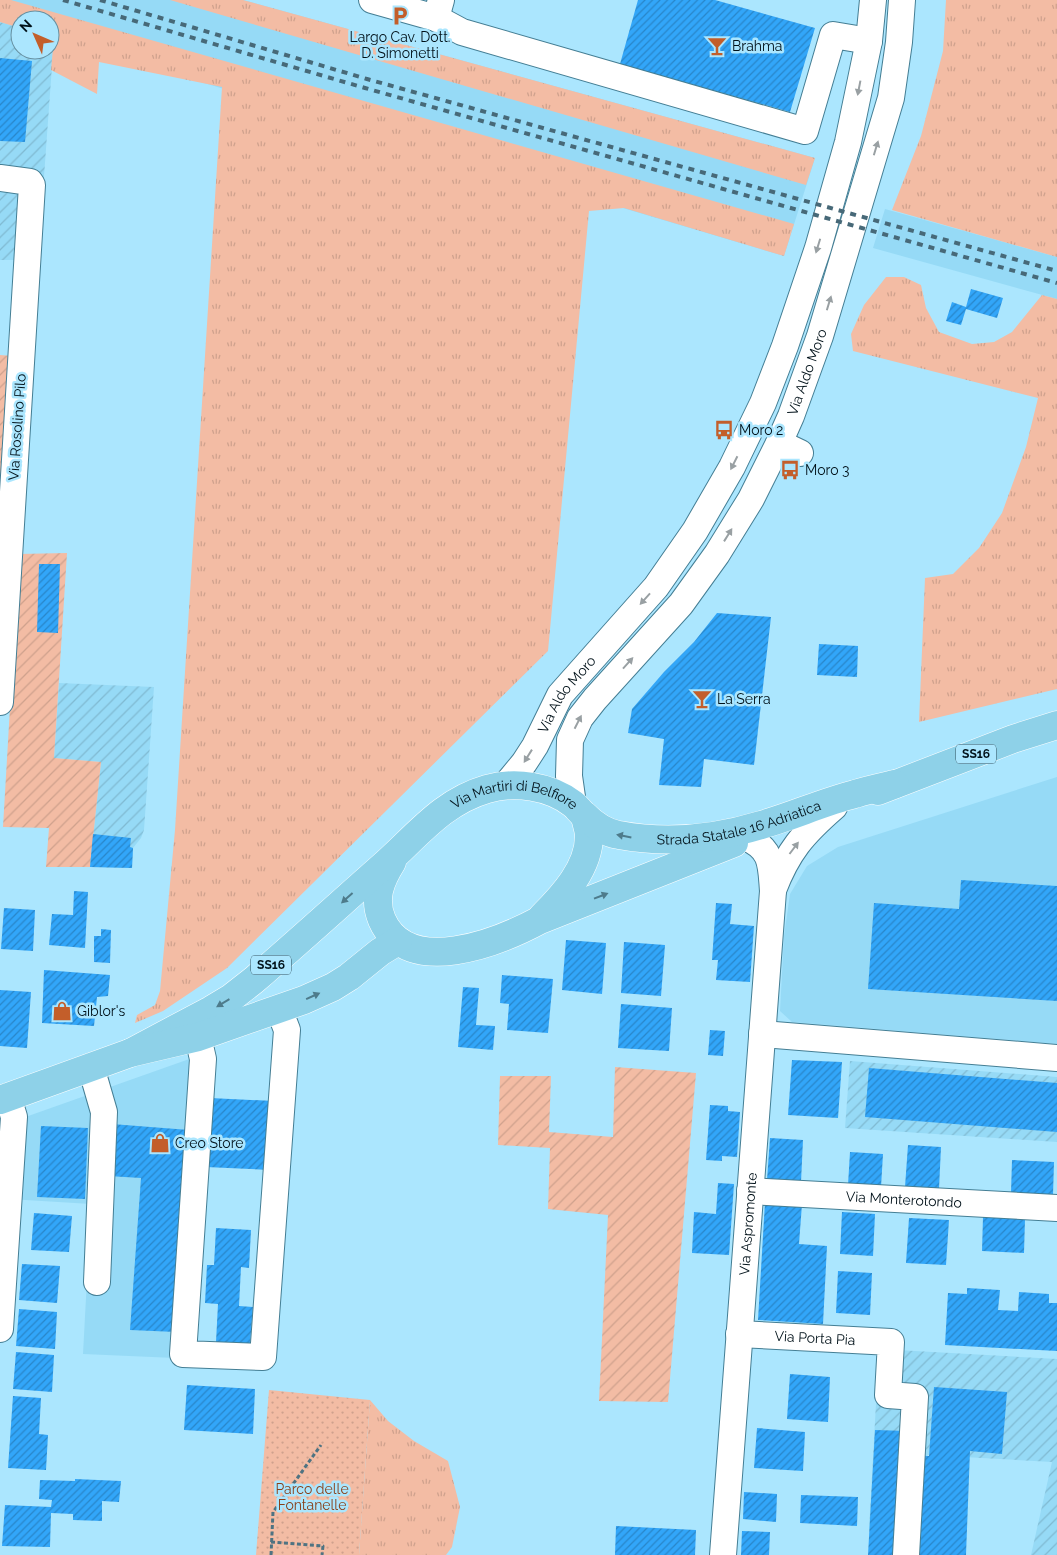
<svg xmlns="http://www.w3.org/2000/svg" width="1057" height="1555" font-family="Raleway,sans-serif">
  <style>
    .built { fill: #96daf6 }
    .industrial { fill: url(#industrial-furrows) }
    .grass { fill: url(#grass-tufts) }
    .park { fill: url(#park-dots) }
    .garden { fill: url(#garden-furrows) }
    .building { fill: url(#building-hatch) }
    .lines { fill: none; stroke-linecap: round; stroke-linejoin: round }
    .minor-casing { stroke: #447e94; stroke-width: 28 }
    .major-casing { stroke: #fff; stroke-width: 29 }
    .path { stroke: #4e7382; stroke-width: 3; stroke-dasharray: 4 2.5; stroke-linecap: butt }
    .minor { stroke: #fff; stroke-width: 26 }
    .major { stroke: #8ed1e8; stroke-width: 28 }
    .rail { stroke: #476978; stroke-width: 4; stroke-dasharray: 6 6; stroke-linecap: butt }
    .oneway { fill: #99a0a3 }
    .oneway2 { fill: #4e7b8b }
    .labels { text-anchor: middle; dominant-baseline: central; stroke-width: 5; stroke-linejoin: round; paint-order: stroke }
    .shield { fill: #abe6fe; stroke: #33515e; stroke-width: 1 }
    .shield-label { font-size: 12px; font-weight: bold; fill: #001119 }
    .poi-label { font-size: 14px; fill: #001119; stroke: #abe6fe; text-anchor: start }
    .street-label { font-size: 14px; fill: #001119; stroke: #abe6fe }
    .park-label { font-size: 14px; fill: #893f18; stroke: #abe6fe }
  </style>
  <defs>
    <pattern id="industrial-furrows" width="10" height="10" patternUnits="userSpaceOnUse" patternTransform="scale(1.25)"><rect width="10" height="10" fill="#96daf6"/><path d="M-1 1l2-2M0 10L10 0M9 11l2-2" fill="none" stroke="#80bad2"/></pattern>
    <pattern id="grass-tufts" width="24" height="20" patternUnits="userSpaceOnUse" patternTransform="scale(1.25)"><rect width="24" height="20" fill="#f3bca4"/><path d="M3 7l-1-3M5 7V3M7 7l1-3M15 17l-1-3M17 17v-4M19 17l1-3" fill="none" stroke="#cfa18d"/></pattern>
    <pattern id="park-dots" width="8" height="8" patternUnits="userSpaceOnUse" patternTransform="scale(1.25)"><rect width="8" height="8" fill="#f3bca4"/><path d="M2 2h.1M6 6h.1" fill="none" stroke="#cfa18d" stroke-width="1.8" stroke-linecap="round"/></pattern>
    <pattern id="garden-furrows" width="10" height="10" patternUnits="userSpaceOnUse" patternTransform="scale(1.25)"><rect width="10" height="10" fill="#f3bca4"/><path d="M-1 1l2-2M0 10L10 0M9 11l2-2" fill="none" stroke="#cfa18d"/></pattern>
    <pattern id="building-hatch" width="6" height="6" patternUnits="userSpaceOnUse" patternTransform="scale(1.25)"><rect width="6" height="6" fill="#32a6f9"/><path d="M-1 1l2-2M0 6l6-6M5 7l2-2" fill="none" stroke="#2886c9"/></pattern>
  </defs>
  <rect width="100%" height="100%" fill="#abe6fe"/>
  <path class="built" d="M0 0H243L815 158 784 256 50 37V20H20V28L0 22Z
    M885 209 1057 257V299L873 248Z
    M1057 777V1044L792 1022 780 1011 784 936 790 894 807 866 838 847Z
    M195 1057 175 1358 83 1354 91 1204 9 1199 0 1329V1126Z"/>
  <path class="industrial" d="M0 22 20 28V50H50V37L54 38 31 357 20 260H0Z
    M59 683 154 687 144 830 141 838 133 848 132 868 90 867 101 762 54 758Z
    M850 1061 1057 1077V1142L845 1128Z
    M879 1349 1057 1359V1555H1031L1052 1462 910 1454 905 1532 869 1530Z"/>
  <path class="grass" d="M0 0H11L794 224 784 256 624 208 589 211 548 651 227 968 163 1011 135 1023 137 1015 155 1005 160 991 175 830 222 87 99 62 97 94 51 70 54 38 50 37V20H20V28L0 22Z
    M170 0H243L815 158 806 185Z
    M946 0H1057V257L892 210 921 136 943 51Z
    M886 277H904L921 285 926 308 939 332 972 344 994 342 1012 332 1042 295 1057 299V689L919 722 925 578 953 574 979 548 1002 513 1026 447 1038 398 853 351 851 334 864 305Z
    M370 1400 388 1421 414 1441 448 1461 460 1507 452 1547 446 1555H359Z"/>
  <path class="park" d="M269 1390 370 1400 359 1555H256Z"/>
  <path class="garden" d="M0 355 13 356 0 546Z
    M67 553 54 758 101 762 90 867H46L49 828 3 827 19 554Z
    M615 1067 696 1073 668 1402 599 1401 608 1215 548 1209 550 1148 498 1145 500 1076H551L549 1132 613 1137Z"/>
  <path class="building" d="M638 0H715L815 28 790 112 620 64Z
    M0 58 32 61 25 142 0 141Z
    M971 289 1003 298 997 318 966 309 961 325 946 321 952 302 966 307Z
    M39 564H60L58 633 37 632Z
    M717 613 771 617 754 765 704 759 701 787 659 785 664 739 628 733 632 709 664 672 694 642Z
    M819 644 858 646 857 677 817 675Z
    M93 834 131 838 130 847 133 848 132 868 90 867Z
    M961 880 1057 886V1001L868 989 874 903 959 909Z
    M74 891 88 892 85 948 49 945 52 914 73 915Z
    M716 903 732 904 730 924 754 926 750 982 716 980 718 960H712Z
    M4 908 35 910 33 951 1 949Z
    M101 929 111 930 110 963 94 962V936H101Z
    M566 940 606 943 602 994 562 990Z
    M624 942 665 945 661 996 621 993Z
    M44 970 110 975 108 996 97 997 94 1026 42 1023Z
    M502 975 553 979 548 1033 507 1030 509 1004 500 1003Z
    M463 987 479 988 476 1025 495 1026 493 1050 458 1047Z
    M0 990 31 992 27 1048 0 1046Z
    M621 1004 672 1008 669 1051 618 1048Z
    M710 1030 725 1031 723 1056 708 1055Z
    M792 1060 842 1062 838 1118 788 1115Z
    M869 1068 1057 1083V1132L865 1117Z
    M210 1098 274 1101 270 1170 206 1167Z
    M710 1105 728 1106V1111L740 1112 737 1157 722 1156V1161L706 1160Z
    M112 1124 189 1130 176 1332 130 1330 141 1178 108 1176Z
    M41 1126 88 1128 85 1199 37 1197Z
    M770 1138 803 1140 801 1182 767 1180Z
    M908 1145 941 1147 939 1189 905 1187Z
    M850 1152 883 1154 881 1187 848 1185Z
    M1012 1160 1054 1162 1053 1195 1011 1193Z
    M718 1183 734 1184 729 1255 692 1253 694 1212 716 1214Z
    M765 1202 802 1204 799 1244 827 1246 823 1324 758 1320Z
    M842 1212 875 1214 873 1256 840 1254Z
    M34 1213 72 1216 69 1252 31 1250Z
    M983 1217 1025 1219 1024 1253 982 1251Z
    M909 1218 949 1220 946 1265 906 1263Z
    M216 1228 251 1230 249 1268 241 1267 239 1306 253 1307 250 1344 216 1342 218 1304 205 1303 207 1265H214Z
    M22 1264 60 1266 57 1303 19 1300Z
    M838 1271 872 1273 870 1315 836 1313Z
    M967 1288 1000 1290 998 1310 1018 1311 1019 1292 1049 1294V1303H1057V1351L945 1345 948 1293 967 1294Z
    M19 1309 57 1312 55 1349 16 1346Z
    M16 1352 54 1355 52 1392 13 1389Z
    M790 1374 830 1377 828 1422 787 1419Z
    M187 1385 255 1389 253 1434 184 1430Z
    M934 1387 1007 1392 1002 1454 970 1451 966 1555H912L917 1455 929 1456Z
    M13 1396 41 1398 39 1434 48 1435 46 1470 8 1468Z
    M757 1428 805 1432 803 1471 754 1468Z
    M875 1430 907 1431 899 1555H868Z
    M75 1479 121 1481 119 1502 102 1501V1521L73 1520V1514L51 1513 50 1547 2 1546 5 1505 51 1507 52 1500 39 1499 40 1480 75 1481Z
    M744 1492 777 1494 776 1522 743 1519Z
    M801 1495 858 1497 857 1526 800 1523Z
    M616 1526 696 1530 695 1555H615Z
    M742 1531 770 1532 769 1555H741Z"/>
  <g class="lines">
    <defs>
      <g id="minor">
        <path d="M372 0 436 18 441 0"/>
        <path d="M436 18 462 32 805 131 833 35 869 41"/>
        <path d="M0 178 30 182 32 185 0 702"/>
        <path d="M779 443 800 453"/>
        <path id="s1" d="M505 786 524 763 535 746 560 695 656 587 695 531 732 467 763 403 785 346 818 248 848 142 869 41 873 0"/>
        <path id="s2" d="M573 804 569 776 570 740 580 718 595 699 681 604 717 554 751 499 779 443 791 416 820 336 891 98 899 42 902 0"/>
        <path d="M773 890C788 851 803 834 834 807"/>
        <path d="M762 1034 1057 1058"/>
        <path d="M198 1037 203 1059 183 1354 263 1357 287 1030 279 1009"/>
        <path d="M91 1067 104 1112 97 1282"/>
        <path id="s3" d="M750 1191 1057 1208"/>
        <path d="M0 1329 14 1117 8 1097"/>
        <path id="s4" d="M739 1334 891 1342 888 1395 915 1397 906 1555"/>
        <path id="s5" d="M723 1555 773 891C771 867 773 849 747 838"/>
      </g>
      <g id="major">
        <path d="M878 791 1013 739 1057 725"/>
        <path d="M392 862C380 881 373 899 382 920 408 979 499 942 540 920L734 843"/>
        <path d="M542 917C563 896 589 868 589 836 589 830 586 823 585 816"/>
        <path id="s6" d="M130 1053 211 1010 231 998 254 980C298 942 341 903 384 865 417 836 442 802 487 789 515 781 550 786 573 804 577 807 580 812 584 815 593 824 606 833 619 835 667 844 715 839 761 825 793 816 823 802 855 794 868 790 882 787 895 784"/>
        <path d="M0 1100 130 1053 198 1037 304 1000 333 987 349 977 380 952 398 941"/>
      </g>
    </defs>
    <use href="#minor" class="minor-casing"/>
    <use href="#major" class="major-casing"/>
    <path class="path" d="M271 1542 323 1546 322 1555
      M271 1555 273 1512 321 1445"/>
    <use href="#minor" class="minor"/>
    <use href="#major" class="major"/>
    <path class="rail" d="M63 0 365 88 1057 283
      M100 0 367 79 1057 271"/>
  </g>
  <defs><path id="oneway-solid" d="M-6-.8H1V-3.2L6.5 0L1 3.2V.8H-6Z" transform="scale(1.25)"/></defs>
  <g class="oneway">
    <use href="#oneway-solid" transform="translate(859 88) rotate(101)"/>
    <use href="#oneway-solid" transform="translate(876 148) rotate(-73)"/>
    <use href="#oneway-solid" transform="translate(818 246) rotate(107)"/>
    <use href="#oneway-solid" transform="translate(829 303) rotate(-73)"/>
    <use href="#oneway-solid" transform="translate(734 463) rotate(117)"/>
    <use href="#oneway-solid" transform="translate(728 535) rotate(-58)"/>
    <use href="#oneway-solid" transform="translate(645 599) rotate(132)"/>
    <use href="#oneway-solid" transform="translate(628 663) rotate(-48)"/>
    <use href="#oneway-solid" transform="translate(578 722) rotate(-63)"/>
    <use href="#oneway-solid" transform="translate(528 756) rotate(122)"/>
    <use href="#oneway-solid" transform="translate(794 848) rotate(-53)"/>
  </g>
  <g class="oneway2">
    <use href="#oneway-solid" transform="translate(624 836) rotate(-169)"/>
    <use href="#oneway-solid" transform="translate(601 896) rotate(-21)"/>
    <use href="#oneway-solid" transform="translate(347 898) rotate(138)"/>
    <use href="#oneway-solid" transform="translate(313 996) rotate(-24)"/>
    <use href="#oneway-solid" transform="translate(223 1003) rotate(149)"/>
  </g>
  <defs>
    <symbol id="parking-bare" viewBox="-9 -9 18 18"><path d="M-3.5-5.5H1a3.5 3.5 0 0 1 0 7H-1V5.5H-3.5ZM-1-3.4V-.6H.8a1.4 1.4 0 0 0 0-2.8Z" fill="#c35e2a" stroke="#abe6fe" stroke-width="2.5" paint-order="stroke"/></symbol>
    <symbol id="bar-bare" viewBox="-9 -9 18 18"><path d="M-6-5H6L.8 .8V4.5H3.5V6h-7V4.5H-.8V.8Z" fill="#c35e2a" stroke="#abe6fe" stroke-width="2.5" paint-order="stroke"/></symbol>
    <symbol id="bus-bare" viewBox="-9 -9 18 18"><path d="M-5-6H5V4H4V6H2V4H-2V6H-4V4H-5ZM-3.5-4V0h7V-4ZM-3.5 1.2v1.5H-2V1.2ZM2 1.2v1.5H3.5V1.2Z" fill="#c35e2a" stroke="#abe6fe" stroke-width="2.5" paint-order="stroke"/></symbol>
    <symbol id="shop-bare" viewBox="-9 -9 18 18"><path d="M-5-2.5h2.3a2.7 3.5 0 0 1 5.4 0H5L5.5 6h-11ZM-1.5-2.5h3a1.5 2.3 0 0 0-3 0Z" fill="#c35e2a" stroke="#abe6fe" stroke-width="2.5" paint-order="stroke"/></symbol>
  </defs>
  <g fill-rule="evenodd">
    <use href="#parking-bare" x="386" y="2" width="28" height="28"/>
    <use href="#bar-bare" x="703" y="32" width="28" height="28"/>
    <use href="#bus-bare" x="710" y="416" width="28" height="28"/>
    <use href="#bus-bare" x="776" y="456" width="28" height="28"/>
    <use href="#bar-bare" x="688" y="685" width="28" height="28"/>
    <use href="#shop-bare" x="48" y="997" width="28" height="28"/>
    <use href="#shop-bare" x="146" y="1129" width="28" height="28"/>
  </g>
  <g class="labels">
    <g class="shield">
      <rect x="956" y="744.5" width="40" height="19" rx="4"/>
      <rect x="251" y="955.5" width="40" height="19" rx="4"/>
    </g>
    <g class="shield-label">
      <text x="976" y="754">SS16</text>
      <text x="271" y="965">SS16</text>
    </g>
    <g class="poi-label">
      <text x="400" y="37" text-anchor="middle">Largo Cav. Dott.<tspan x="400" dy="16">D. Simonetti</tspan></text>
      <text x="732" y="46">Brahma</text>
      <text x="739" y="430">Moro 2</text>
      <text x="805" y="470">Moro 3</text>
      <text x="717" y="699">La Serra</text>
      <text x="77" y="1011">Giblor's</text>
      <text x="175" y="1143">Creo Store</text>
    </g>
    <g class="street-label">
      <text stroke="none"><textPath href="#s2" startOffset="506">Via Aldo Moro</textPath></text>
      <text transform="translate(17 427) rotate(-86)">Via Rosolino Pilo</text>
      <text stroke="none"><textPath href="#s1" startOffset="111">Via Aldo Moro</textPath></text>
      <text stroke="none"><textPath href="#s6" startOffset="475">Via Martiri di Belfiore</textPath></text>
      <text stroke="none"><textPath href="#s6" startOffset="716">Strada Statale 16 Adriatica</textPath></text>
      <text stroke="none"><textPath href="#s3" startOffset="154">Via Monterotondo</textPath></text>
      <text stroke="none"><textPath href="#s5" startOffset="332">Via Aspromonte</textPath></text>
      <text stroke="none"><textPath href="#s4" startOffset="76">Via Porta Pia</textPath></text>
    </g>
    <g class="park-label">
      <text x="312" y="1489">Parco delle<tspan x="312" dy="16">Fontanelle</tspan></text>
    </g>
  </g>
  <g transform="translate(35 35) rotate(315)"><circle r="24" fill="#abe6fe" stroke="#6791a2"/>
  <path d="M0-4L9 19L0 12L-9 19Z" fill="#c35e2a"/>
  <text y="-8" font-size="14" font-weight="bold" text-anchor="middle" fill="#001119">N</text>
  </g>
</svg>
